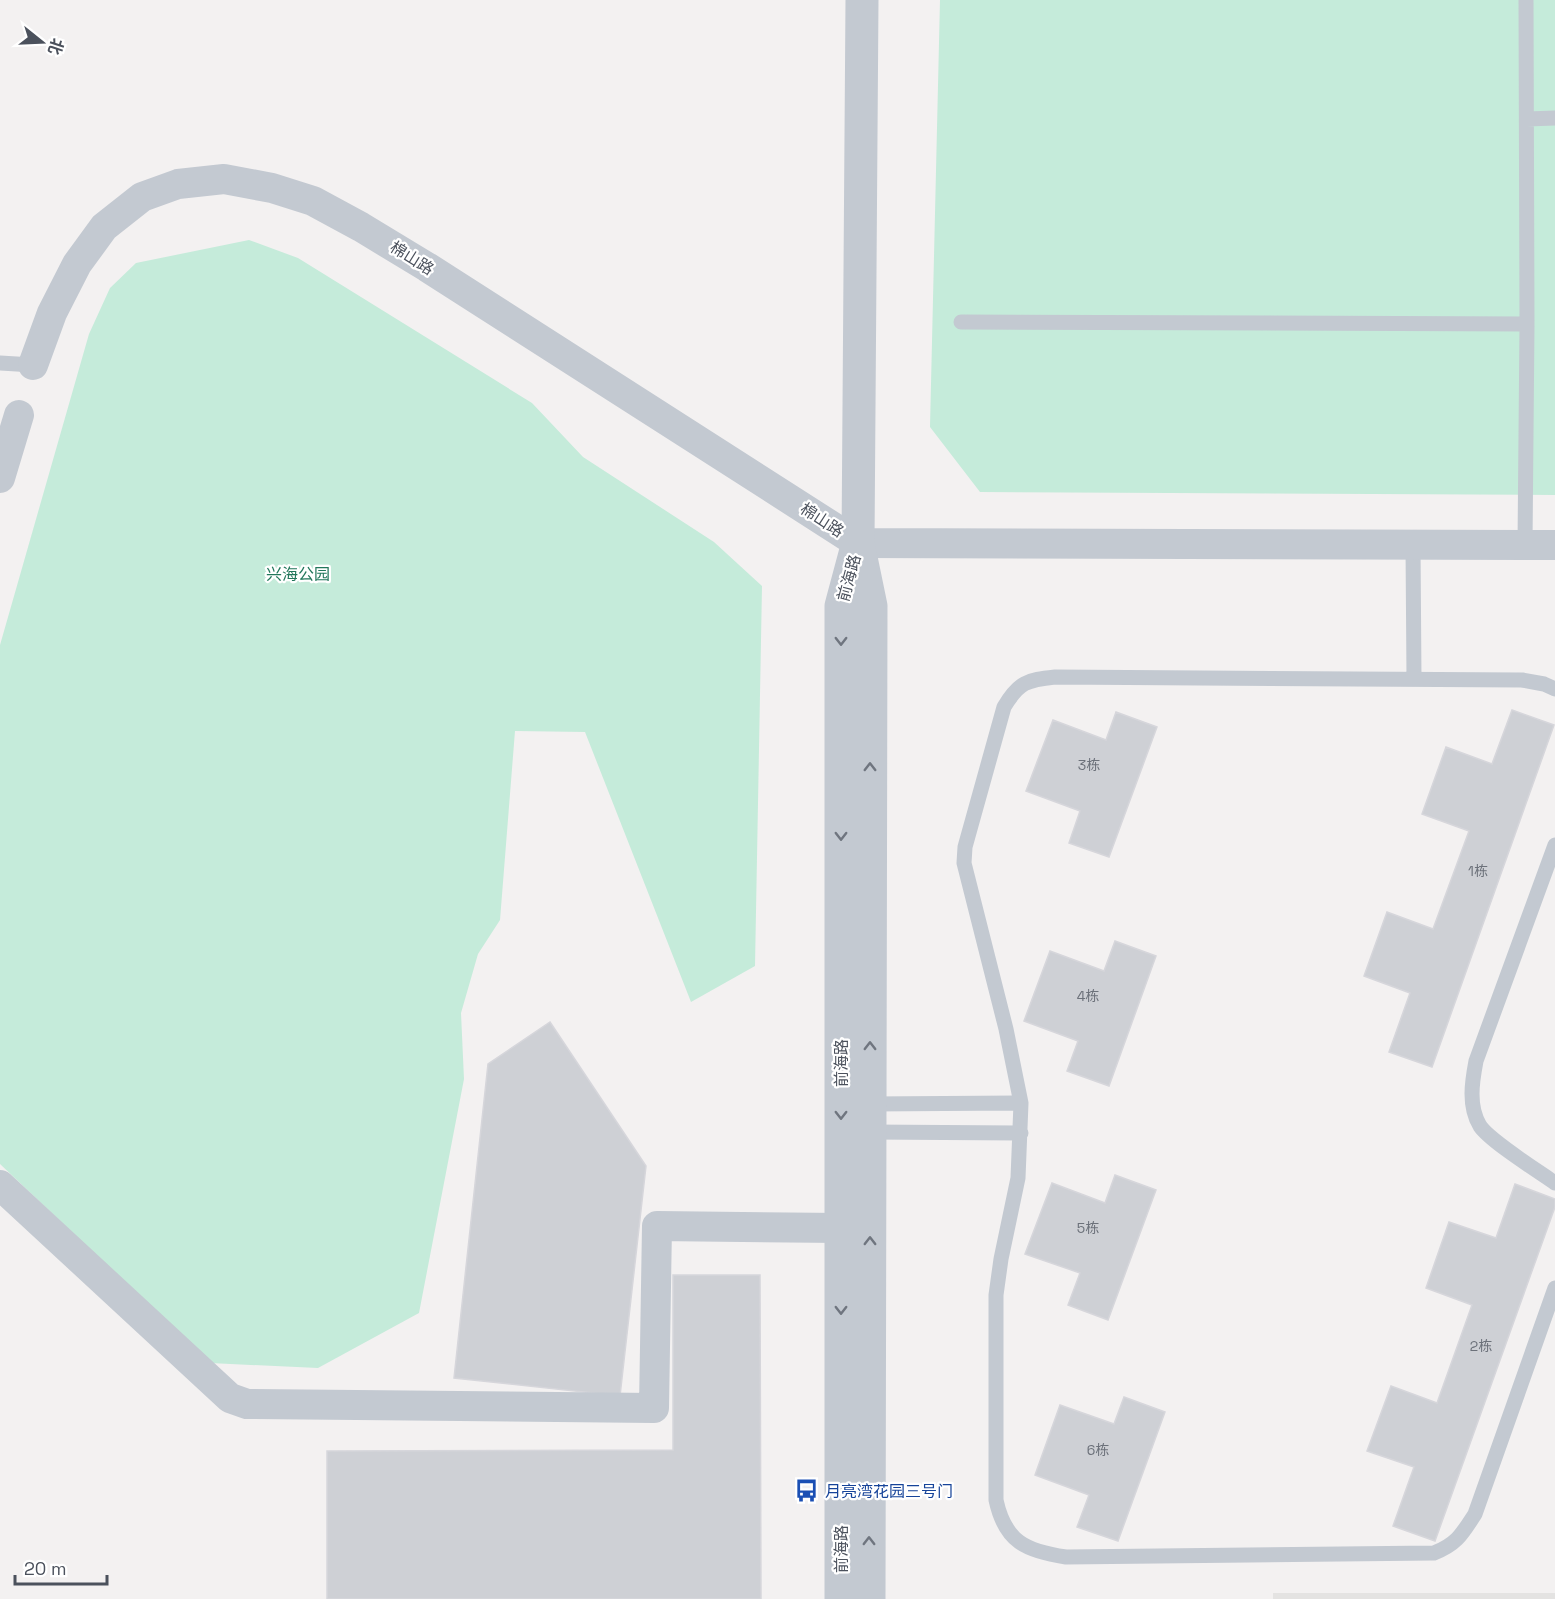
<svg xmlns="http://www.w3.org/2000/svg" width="1555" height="1599" font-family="'Space Grotesk','Noto Sans SC',sans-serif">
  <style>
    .education { fill: #e4e3e2 }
    .green { fill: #c5ebda }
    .building { fill: #ced0d5; stroke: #d6d6db; stroke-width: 1.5 }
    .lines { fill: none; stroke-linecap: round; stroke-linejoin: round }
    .service { stroke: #c3c9d1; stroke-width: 15 }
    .minor { stroke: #c3c9d1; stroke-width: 30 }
    .tertiary { stroke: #c3c9d1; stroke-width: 33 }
    .oneway { stroke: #6f757f }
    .labels { text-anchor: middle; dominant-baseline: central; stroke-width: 4.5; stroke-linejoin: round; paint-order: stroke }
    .number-label { font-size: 14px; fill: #6c717a }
    .street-label { font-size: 16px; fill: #4b515c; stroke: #fff }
    .park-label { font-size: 16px; fill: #22775b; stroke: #fff }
    .transit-label { font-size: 16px; fill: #164399; stroke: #fff; text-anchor: start }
  </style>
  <rect width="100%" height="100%" fill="#f3f1f1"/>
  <path class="education" d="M1273 1593H1555V1599H1273Z"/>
  <path class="green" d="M940 0H1555V495L980 492 930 427Z
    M249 240 298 258 532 403 583 457 714 542 762 586 755 966 691 1002 585 732 515 731 500 920 478 954 461 1013 464 1079 419 1313 318 1368 210 1363 0 1164V645L89 334 110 288 136 263Z"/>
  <path class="building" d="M1512 710 1554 725 1432 1067 1389 1052 1410 993 1364 976 1387 912 1433 929 1469 831 1422 814 1446 747 1492 764Z
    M1116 712 1157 727 1109 857 1069 843 1080 811 1026 791 1053 720 1106 740Z
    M1115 941 1156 956 1109 1086 1067 1071 1078 1041 1024 1021 1050 951 1104 971Z
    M550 1022 646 1166 620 1396 454 1378 488 1064Z
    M1115 1175 1156 1190 1108 1320 1068 1305 1080 1273 1025 1254 1052 1183 1105 1203Z
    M1515 1184 1555 1199V1207L1435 1541 1393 1526 1414 1467 1367 1451 1391 1386 1437 1403 1472 1305 1426 1288 1449 1222 1496 1238Z
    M673 1275H760L761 1599H327V1451L673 1450Z
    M1124 1397 1165 1412 1118 1541 1077 1527 1089 1495 1035 1475 1060 1405 1114 1424Z"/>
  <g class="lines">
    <path class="service" d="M1527 119 1555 118
      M961 322 1527 324
      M0 363 33 365
      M1413 545 1414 679
      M1525 545 1527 324 1526 0
      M1555 689 1544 684 1522 680 1055 677C1027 680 1019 682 1004 707L965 847 964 863 1006 1029 1021 1103 1018 1178 1001 1259 996 1295V1500C1005 1542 1026 1551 1066 1557L1434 1553C1457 1544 1462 1534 1475 1514L1555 1288
      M1555 845 1476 1061C1472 1082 1468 1106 1480 1126 1490 1141 1538 1171 1555 1183
      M870 1104 1021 1103
      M870 1132 1021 1133"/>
    <path class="minor" d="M33 365 52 313 77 264 104 227 142 197 178 184 224 179 272 188 313 201 361 227 427 267 858 543 1555 545
      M0 478 19 415
      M0 1185 230 1398 247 1404 654 1408 657 1226 841 1228"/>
    <path class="tertiary" d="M862 0 858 543 871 606 869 1599
      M841 1599V606L856 550"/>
  </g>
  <defs><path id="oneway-chevron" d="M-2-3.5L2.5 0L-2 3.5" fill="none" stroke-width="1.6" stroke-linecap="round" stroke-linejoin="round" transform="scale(1.5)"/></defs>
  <g class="oneway">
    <use href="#oneway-chevron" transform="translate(841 641) rotate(90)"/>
    <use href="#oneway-chevron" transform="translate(870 767) rotate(-90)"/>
    <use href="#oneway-chevron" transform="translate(841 836) rotate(90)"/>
    <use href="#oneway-chevron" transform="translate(870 1046) rotate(-90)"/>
    <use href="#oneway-chevron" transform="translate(841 1115) rotate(90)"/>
    <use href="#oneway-chevron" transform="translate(870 1241) rotate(-90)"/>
    <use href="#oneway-chevron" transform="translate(841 1310) rotate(90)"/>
    <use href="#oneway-chevron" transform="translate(869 1541) rotate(-90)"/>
  </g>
  <defs>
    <symbol id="bus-bare" viewBox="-9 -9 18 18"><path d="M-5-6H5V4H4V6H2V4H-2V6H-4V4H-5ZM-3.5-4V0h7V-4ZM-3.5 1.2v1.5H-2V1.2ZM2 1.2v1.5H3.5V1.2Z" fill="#1a4fb4" stroke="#fff" stroke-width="2.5" paint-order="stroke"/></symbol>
  </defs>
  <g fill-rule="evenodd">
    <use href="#bus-bare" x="790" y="1474" width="33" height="33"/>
  </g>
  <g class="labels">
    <g class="number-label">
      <text x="1089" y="765">3栋</text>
      <text x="1478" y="871">1栋</text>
      <text x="1088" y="996">4栋</text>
      <text x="1088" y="1228">5栋</text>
      <text x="1481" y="1346">2栋</text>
      <text x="1098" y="1450">6栋</text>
    </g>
    <g class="street-label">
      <text transform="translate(412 258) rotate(32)">棉山路</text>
      <text transform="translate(822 520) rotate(33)">棉山路</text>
      <text transform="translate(849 578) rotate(-75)">前海路</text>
      <text transform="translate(841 1063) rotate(-90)">前海路</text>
      <text transform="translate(841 1549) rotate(-90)">前海路</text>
    </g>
    <g class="park-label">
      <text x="298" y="574">兴海公园</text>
    </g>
    <g class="transit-label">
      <text x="825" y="1491">月亮湾花园三号门</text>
    </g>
  </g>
  <g transform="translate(42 42) rotate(108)" stroke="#ffffff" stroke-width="4.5" paint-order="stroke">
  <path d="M0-4.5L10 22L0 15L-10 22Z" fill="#4b515c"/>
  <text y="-9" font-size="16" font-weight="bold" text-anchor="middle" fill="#4b515c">北</text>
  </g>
  <path d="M15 1575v9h92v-9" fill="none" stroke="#4b515c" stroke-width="3"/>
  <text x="24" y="1575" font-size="18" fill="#4b515c" stroke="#ffffff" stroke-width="4.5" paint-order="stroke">20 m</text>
</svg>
